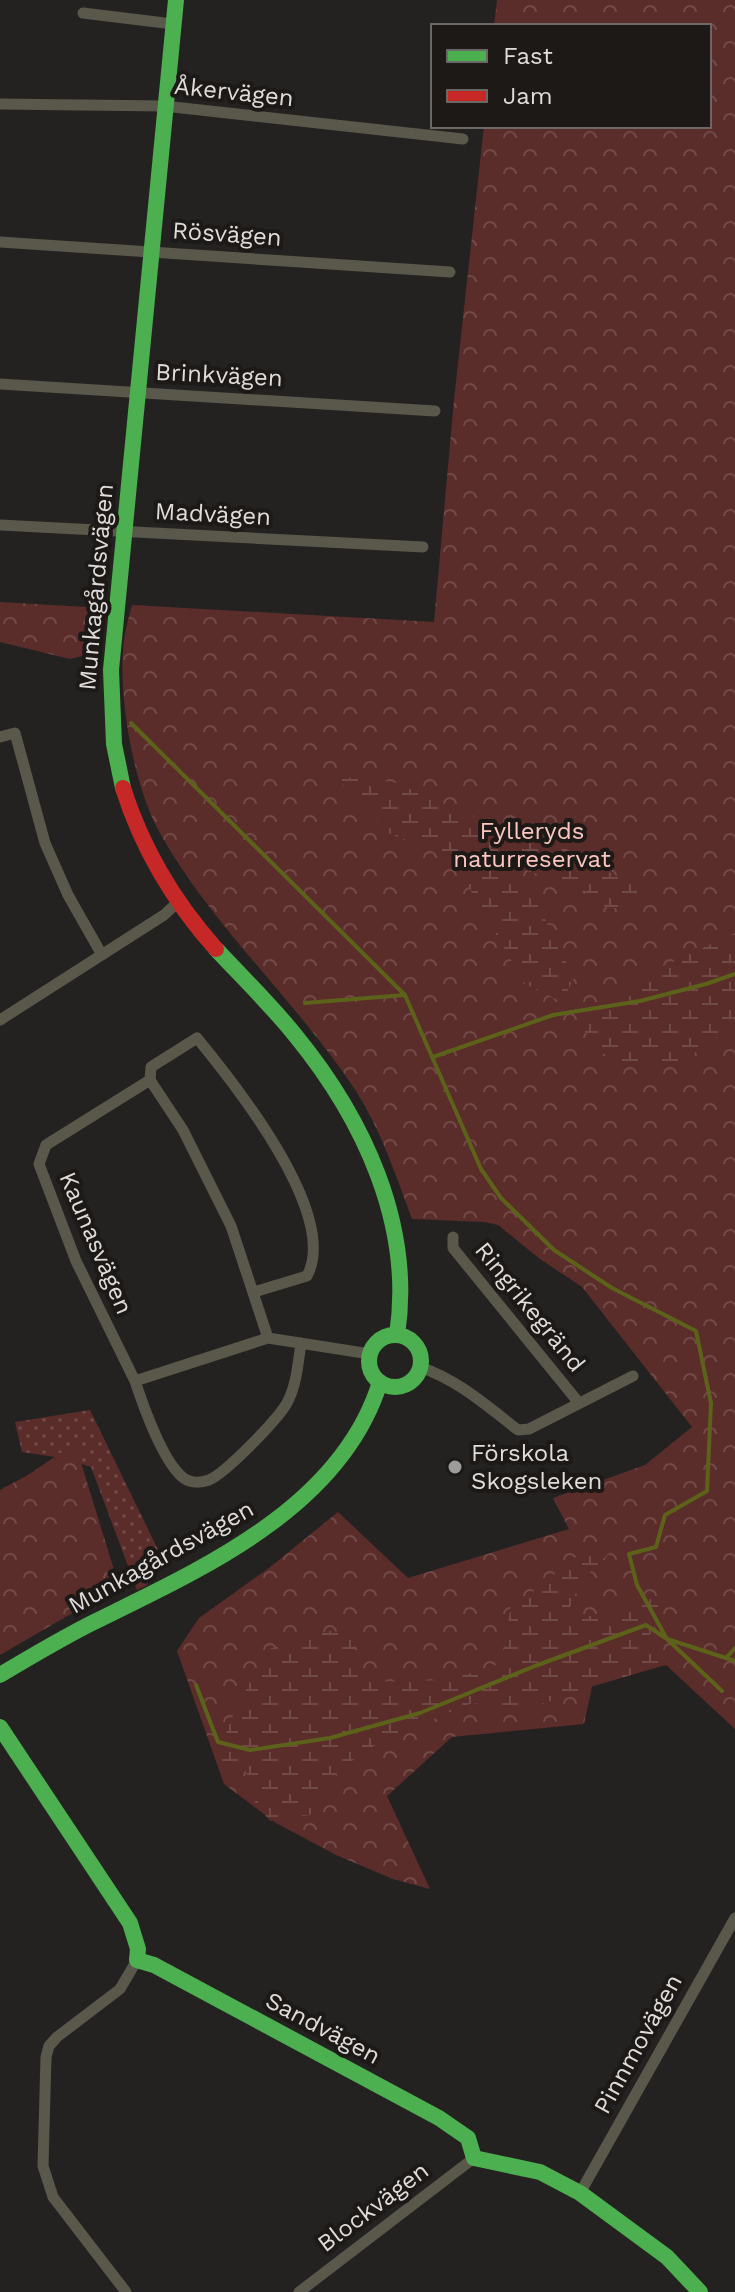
<svg xmlns="http://www.w3.org/2000/svg" width="735" height="2292" font-family="'Work Sans',sans-serif">
  <style>
    .grass { fill: url(#grass-dots) }
    .forest { fill: url(#forest-crowns) }
    .wetland { fill: url(#wetland-marsh) }
    .lines { fill: none; stroke-linecap: round; stroke-linejoin: round }
    .stream { stroke: #5c6219; stroke-width: 4 }
    .street { stroke: #5a574b; stroke-width: 11 }
    .fast { stroke: #4caf50; stroke-width: 16 }
    .jam { stroke: #c62828; stroke-width: 16 }
    .poi-dot { fill: #9e9c9a; stroke: #1c1917; stroke-width: 3 }
    .labels { text-anchor: middle; dominant-baseline: central; stroke-width: 8; stroke-linejoin: round; paint-order: stroke }
    .street-label { font-size: 24px; fill: #dfdddb; stroke: #1c1917 }
    .park-label { font-size: 24px; fill: #fbc5c0; stroke: #1c1917 }
    .poi-label { font-size: 24px; fill: #dfdddb; stroke: #1c1917; text-anchor: start }
  </style>
  <defs>
    <pattern id="grass-dots" width="8" height="8" patternUnits="userSpaceOnUse" patternTransform="scale(2)"><rect width="8" height="8" fill="#5a2c2a"/><path d="M2 2h.1M6 6h.1" fill="none" stroke="#714a48" stroke-width="1.8" stroke-linecap="round"/></pattern>
    <pattern id="forest-crowns" width="20" height="18" patternUnits="userSpaceOnUse" patternTransform="scale(2)"><rect width="20" height="18" fill="#5a2c2a"/><path d="M2 6a3 3 0 1 1 6 0M12 15a3 3 0 1 1 6 0" fill="none" stroke="#714a48"/></pattern>
    <pattern id="wetland-marsh" width="20" height="14" patternUnits="userSpaceOnUse" patternTransform="scale(2)"><rect width="20" height="14" fill="#5a2c2a"/><path d="M1 5h8M5 5V1M11 12h8M15 12V8" fill="none" stroke="#714a48"/></pattern>
  </defs>
  <rect width="100%" height="100%" fill="#242221"/>
  <path class="grass" d="M90 1410 165 1564 146 1586 137 1590 91 1467 61 1458 22 1452 15 1422Z"/>
  <path class="forest" d="M497 0H735V1729L666 1665 595 1673 584 1724 452 1737 387 1796 430 1889 393 1879 336 1855 276 1823 224 1784 177 1651 199 1618 269 1568 338 1512 408 1578 569 1529 553 1498 645 1465 692 1427 582 1287 540 1259 498 1225 484 1222 412 1219C396 1176 381 1130 356 1091 298 1003 213 927 161 835 134 789 117 694 124 641 125 629 129 617 132 605L434 622 454 400 484 126H709V26H494Z
    M0 602 86 607 95 629 86 655 70 659 0 642Z
    M75 1443 119 1586 0 1655V1490L28 1475Z"/>
  <path class="wetland" d="M335 776 393 782 482 820 566 849 635 886 637 905 609 909 571 884 508 865 534 897 574 978 562 1002 525 984 451 857 388 833Z
    M735 933V1024L679 1064 615 1066 581 1027 642 976Z
    M610 1552 580 1583 566 1617 593 1616 646 1598 666 1604 649 1637 676 1662 590 1687 528 1709 472 1703 434 1719 381 1741 340 1769 310 1815 270 1821 254 1801 245 1768 218 1760 228 1726 266 1650 327 1631 357 1633 352 1672 368 1682 449 1680 502 1663 511 1605 534 1591 577 1556Z"/>
  <g class="lines">
    <path class="stream" d="M131 723 405 995 481 1169 501 1198 554 1250 612 1288 696 1331 711 1403 707 1491 665 1515 656 1547 629 1554 637 1585 667 1639 722 1691
      M305 1003 405 995
      M433 1057 553 1015 640 1001 706 984 735 974
      M726 1658 735 1661
      M196 1685 218 1742 250 1750 330 1738 420 1713 535 1666 646 1625 667 1639 726 1658 735 1648"/>
    <path class="street" d="M83 13 173 24
      M0 104 164 106 463 139
      M0 242 450 272
      M0 384 435 411
      M0 525 423 547
      M0 737 15 733 45 843 68 895 102 955
      M0 1020 164 915 178 902
      M150 1080 46 1145 39 1164 76 1261 135 1381 268 1338 370 1354
      M453 1237V1248L579 1403
      M254 1292 307 1276C340 1215 234 1083 197 1038L151 1067 150 1080 183 1130 231 1226 268 1338
      M420 1367C458 1380 487 1406 518 1430L529 1429 633 1376
      M135 1381C143 1405 164 1465 185 1479 191 1483 201 1483 209 1480 226 1473 278 1419 287 1403 297 1384 298 1363 301 1343
      M580 2193 735 1918
      M126 2292 53 2197 43 2166 46 2057 49 2046 57 2037 120 1989 137 1960
      M299 2292 474 2158"/>
    <path class="fast" d="M123 788 114 744 111 670 176 0
      M216 949C243 978 271 1005 295 1035 363 1118 414 1225 397 1335
      M369 1361a26 26 0 1 1 52 0a26 26 0 1 1-52 0Z
      M0 1675C30 1657 59 1640 90 1624 199 1570 341 1509 380 1382
      M0 1727 130 1923 138 1949 137 1960 154 1965 439 2118 468 2138 474 2158 540 2172 580 2193 667 2257 700 2292"/>
    <path class="jam" d="M123 788C142 848 175 903 216 949"/>
  </g>
  <circle class="poi-dot" cx="455" cy="1467" r="8"/>
  <g class="labels">
    <g class="street-label">
      <text transform="translate(234 92) rotate(6)">Åkervägen</text>
      <text transform="translate(227 234) rotate(4)">Rösvägen</text>
      <text transform="translate(219 375) rotate(3)">Brinkvägen</text>
      <text transform="translate(213 514) rotate(3)">Madvägen</text>
      <text transform="translate(96 587) rotate(-85)">Munkagårdsvägen</text>
      <text transform="translate(96 1243) rotate(67)">Kaunasvägen</text>
      <text transform="translate(530 1307) rotate(51)">Ringrikegränd</text>
      <text transform="translate(161 1557) rotate(-29)">Munkagårdsvägen</text>
      <text transform="translate(323 2028) rotate(28)">Sandvägen</text>
      <text transform="translate(638 2044) rotate(-61)">Pinnmovägen</text>
      <text transform="translate(373 2207) rotate(-37)">Blockvägen</text>
    </g>
    <g class="park-label">
      <text x="532" y="831">Fylleryds<tspan x="532" dy="28">naturreservat</tspan></text>
    </g>
    <g class="poi-label">
      <text x="471" y="1453">Förskola<tspan x="471" dy="28">Skogsleken</tspan></text>
    </g>
  </g>
  <rect x="431" y="24" width="280" height="104" fill="#1c1917" stroke="#6a6765" stroke-width="2"/>
  <rect x="447" y="50" width="40" height="12" fill="#4caf50" stroke="#6a6765" stroke-width="2"/>
  <text x="503" y="64" font-size="24" fill="#dfdddb">Fast</text>
  <rect x="447" y="90" width="40" height="12" fill="#c62828" stroke="#6a6765" stroke-width="2"/>
  <text x="503" y="104" font-size="24" fill="#dfdddb">Jam</text>
</svg>
